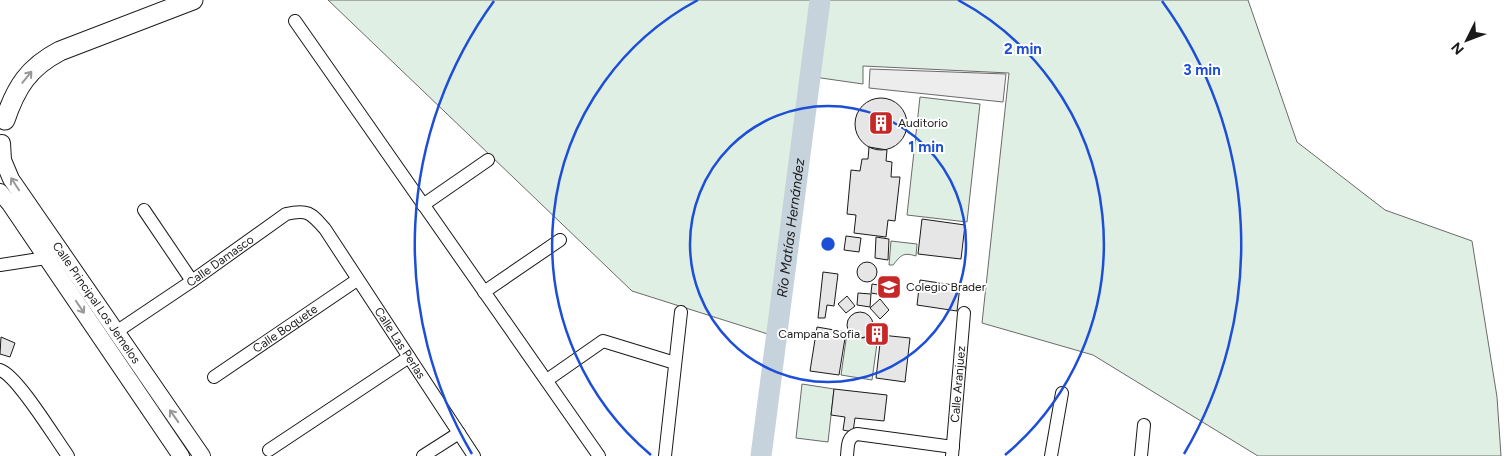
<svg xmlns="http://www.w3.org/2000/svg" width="1507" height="456" font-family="Figtree,sans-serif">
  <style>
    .green { fill: #e0efe3; stroke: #6a6a6a }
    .parking { fill: #ededed; stroke: #6a6a6a }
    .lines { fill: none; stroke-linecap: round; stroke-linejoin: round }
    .river { stroke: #c6d2dc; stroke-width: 21 }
    .building { fill: #e6e6e6; stroke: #1a1a1a }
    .minor-casing { stroke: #1a1a1a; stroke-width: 14 }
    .major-casing { stroke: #1a1a1a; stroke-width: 18 }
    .highway-casing { stroke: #1a1a1a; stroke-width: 21 }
    .minor { stroke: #fff; stroke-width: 12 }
    .major { stroke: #fff; stroke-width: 16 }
    .highway { stroke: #fff; stroke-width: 19 }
    .oneway { stroke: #989898 }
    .ring { fill: none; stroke: #1d4ed8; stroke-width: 2.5 }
    .labels { text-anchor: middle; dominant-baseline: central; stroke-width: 4; stroke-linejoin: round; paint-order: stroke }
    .poi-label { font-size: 12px; fill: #1a1a1a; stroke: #fff; text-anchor: start }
    .street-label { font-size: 12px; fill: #1a1a1a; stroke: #fff }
    .water-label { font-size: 14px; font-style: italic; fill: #1a1a1a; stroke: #fff }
    .centre { fill: #1d4ed8; stroke: #fff; stroke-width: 2.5 }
    .ring-label { font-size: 15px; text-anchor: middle; font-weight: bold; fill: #1d4ed8; stroke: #fff; stroke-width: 4; stroke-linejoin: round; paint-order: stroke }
  </style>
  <rect width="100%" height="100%" fill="#fff"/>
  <path class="green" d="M328 0H1248L1297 142 1385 210 1472 241 1497 397 1501 456H1258L1093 355 982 323 1009 73 863 66V84L807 76 774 336 632 291Z
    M920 97 980 104 967 222 907 215Z
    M891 241 917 244 916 256C903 252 901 255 893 265H889Z
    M847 333 859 338H864L869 334 878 336 872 380 841 375Z
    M802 384 834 389 828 442 796 438Z"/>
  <path class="parking" d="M870 69 1006 74 1003 102 869 88Z"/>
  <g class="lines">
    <path class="river" id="s1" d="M761 456 820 0"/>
  </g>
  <path class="building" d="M855 124a26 26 0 1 1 52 0a26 26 0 1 1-52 0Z
    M869 147 887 150 886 161 892 162 891 177H900L895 221 888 220 886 237 854 233 856 215 847 214 851 170 860 171 862 159H868Z
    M922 219 965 225 961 259 918 254Z
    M846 236 861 238 859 252 844 250Z
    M876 237 889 239 888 260 875 258Z
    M857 272a10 10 0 1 1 20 0a10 10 0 1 1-20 0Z
    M823 272 838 274 834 306 827 305 825 318H818Z
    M920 280 960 286 957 311 917 305Z
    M872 284 885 286 883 295 871 293Z
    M858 293 871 294 870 307 857 305Z
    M847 296 855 306 846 313 838 304Z
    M880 299 889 310 880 319 870 308Z
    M847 325a13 13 0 1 1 26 0a13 13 0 1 1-26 0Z
    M817 327 846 332 839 375 810 371Z
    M881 335 910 338 905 382 876 378Z
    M1 337 15 343 10 357 0 354Z
    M834 389 887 395 884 421 855 418 853 432 843 430 845 417 831 415Z"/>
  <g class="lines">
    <defs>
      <g id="minor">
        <path d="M295 21 599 456"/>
        <path d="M423 205 488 160"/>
        <path d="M144 210 192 281"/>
        <path d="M0 265 46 258 50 257 52 254"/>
        <path d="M484 292 560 240"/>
        <path id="s2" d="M116 332 192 281 286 214C308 209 311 213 325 229L474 456"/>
        <path d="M0 370C17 375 55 438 68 456"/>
        <path id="s3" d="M214 377 357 280"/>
        <path d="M547 380 603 341 675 363"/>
        <path d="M269 450 409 357"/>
        <path d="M423 456 459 433"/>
        <path d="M665 456 681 312"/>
        <path d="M847 456C848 446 847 437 857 434L953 447"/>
        <path id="s4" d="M952 456 964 313"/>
        <path d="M1051 456 1062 393"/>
        <path d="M1141 456 1144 425"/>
      </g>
      <g id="major">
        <path id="s5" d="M2 143 3 160 11 179 202 456"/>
        <path d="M0 192 10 204 181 456"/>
      </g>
      <path id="highway" d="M5 120C16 87 29 67 60 51L193 0"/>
    </defs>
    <use href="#minor" class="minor-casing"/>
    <use href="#major" class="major-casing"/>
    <use href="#highway" class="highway-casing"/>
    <use href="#minor" class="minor"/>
    <use href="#major" class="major"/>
    <use href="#highway" class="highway"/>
  </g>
  <defs><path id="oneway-shaft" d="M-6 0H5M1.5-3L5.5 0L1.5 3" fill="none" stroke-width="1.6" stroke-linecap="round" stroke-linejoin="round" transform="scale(1.25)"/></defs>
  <g class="oneway">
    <use href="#oneway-shaft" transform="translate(27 77) rotate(-51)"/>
    <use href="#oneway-shaft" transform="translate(15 184) rotate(-123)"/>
    <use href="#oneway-shaft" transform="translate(80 307) rotate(56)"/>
    <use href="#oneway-shaft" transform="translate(174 416) rotate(-125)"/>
  </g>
  <g class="ring">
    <circle cx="828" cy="244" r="138"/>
    <path d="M651 455A276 276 0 0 1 698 0M958 0A276 276 0 0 1 1005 455"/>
    <path d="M472 454A413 413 0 0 1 494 1M1162 1A413 413 0 0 1 1184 454"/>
  </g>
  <defs>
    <symbol id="building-square" viewBox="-11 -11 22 22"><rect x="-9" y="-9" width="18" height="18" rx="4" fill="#c62828" stroke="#fff"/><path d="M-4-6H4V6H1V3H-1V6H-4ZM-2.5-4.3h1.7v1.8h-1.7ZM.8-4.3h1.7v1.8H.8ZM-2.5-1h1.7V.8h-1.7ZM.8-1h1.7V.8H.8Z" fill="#fff"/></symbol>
    <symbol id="school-square" viewBox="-11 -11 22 22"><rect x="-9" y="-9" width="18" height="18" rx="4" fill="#c62828" stroke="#fff"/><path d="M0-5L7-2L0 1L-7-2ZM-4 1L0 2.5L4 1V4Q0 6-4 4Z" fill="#fff"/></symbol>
  </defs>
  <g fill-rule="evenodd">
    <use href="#building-square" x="867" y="109" width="28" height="28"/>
    <use href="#school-square" x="875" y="273" width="28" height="28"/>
    <use href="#building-square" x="863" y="320" width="28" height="28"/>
  </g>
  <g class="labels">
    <g class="poi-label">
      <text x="898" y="123">Auditorio</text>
      <text x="906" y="287">Colegio Brader</text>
      <text x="860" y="334" text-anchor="end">Campana Sofia</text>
    </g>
    <g class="street-label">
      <text stroke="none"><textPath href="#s2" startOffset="126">Calle Damasco</textPath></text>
      <text stroke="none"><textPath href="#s5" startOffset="188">Calle Principal Los Jemelos</textPath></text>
      <text stroke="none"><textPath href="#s3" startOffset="86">Calle Boquete</textPath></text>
      <text stroke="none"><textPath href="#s2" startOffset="389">Calle Las Perlas</textPath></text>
      <text stroke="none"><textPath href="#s4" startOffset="72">Calle Aranjuez</textPath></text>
    </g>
    <g class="water-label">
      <text stroke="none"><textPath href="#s1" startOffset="230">Río Matías Hernández</textPath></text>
    </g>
  </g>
  <circle cx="828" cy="244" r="8" class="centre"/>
  <g class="ring-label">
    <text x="1023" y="54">2 min</text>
    <text x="1202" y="75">3 min</text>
    <text x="926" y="152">1 min</text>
  </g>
  <g transform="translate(1467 40) rotate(228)" stroke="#ffffff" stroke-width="4" paint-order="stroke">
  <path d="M0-4L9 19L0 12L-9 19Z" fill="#1a1a1a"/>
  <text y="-8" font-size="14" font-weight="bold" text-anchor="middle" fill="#1a1a1a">N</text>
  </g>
</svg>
